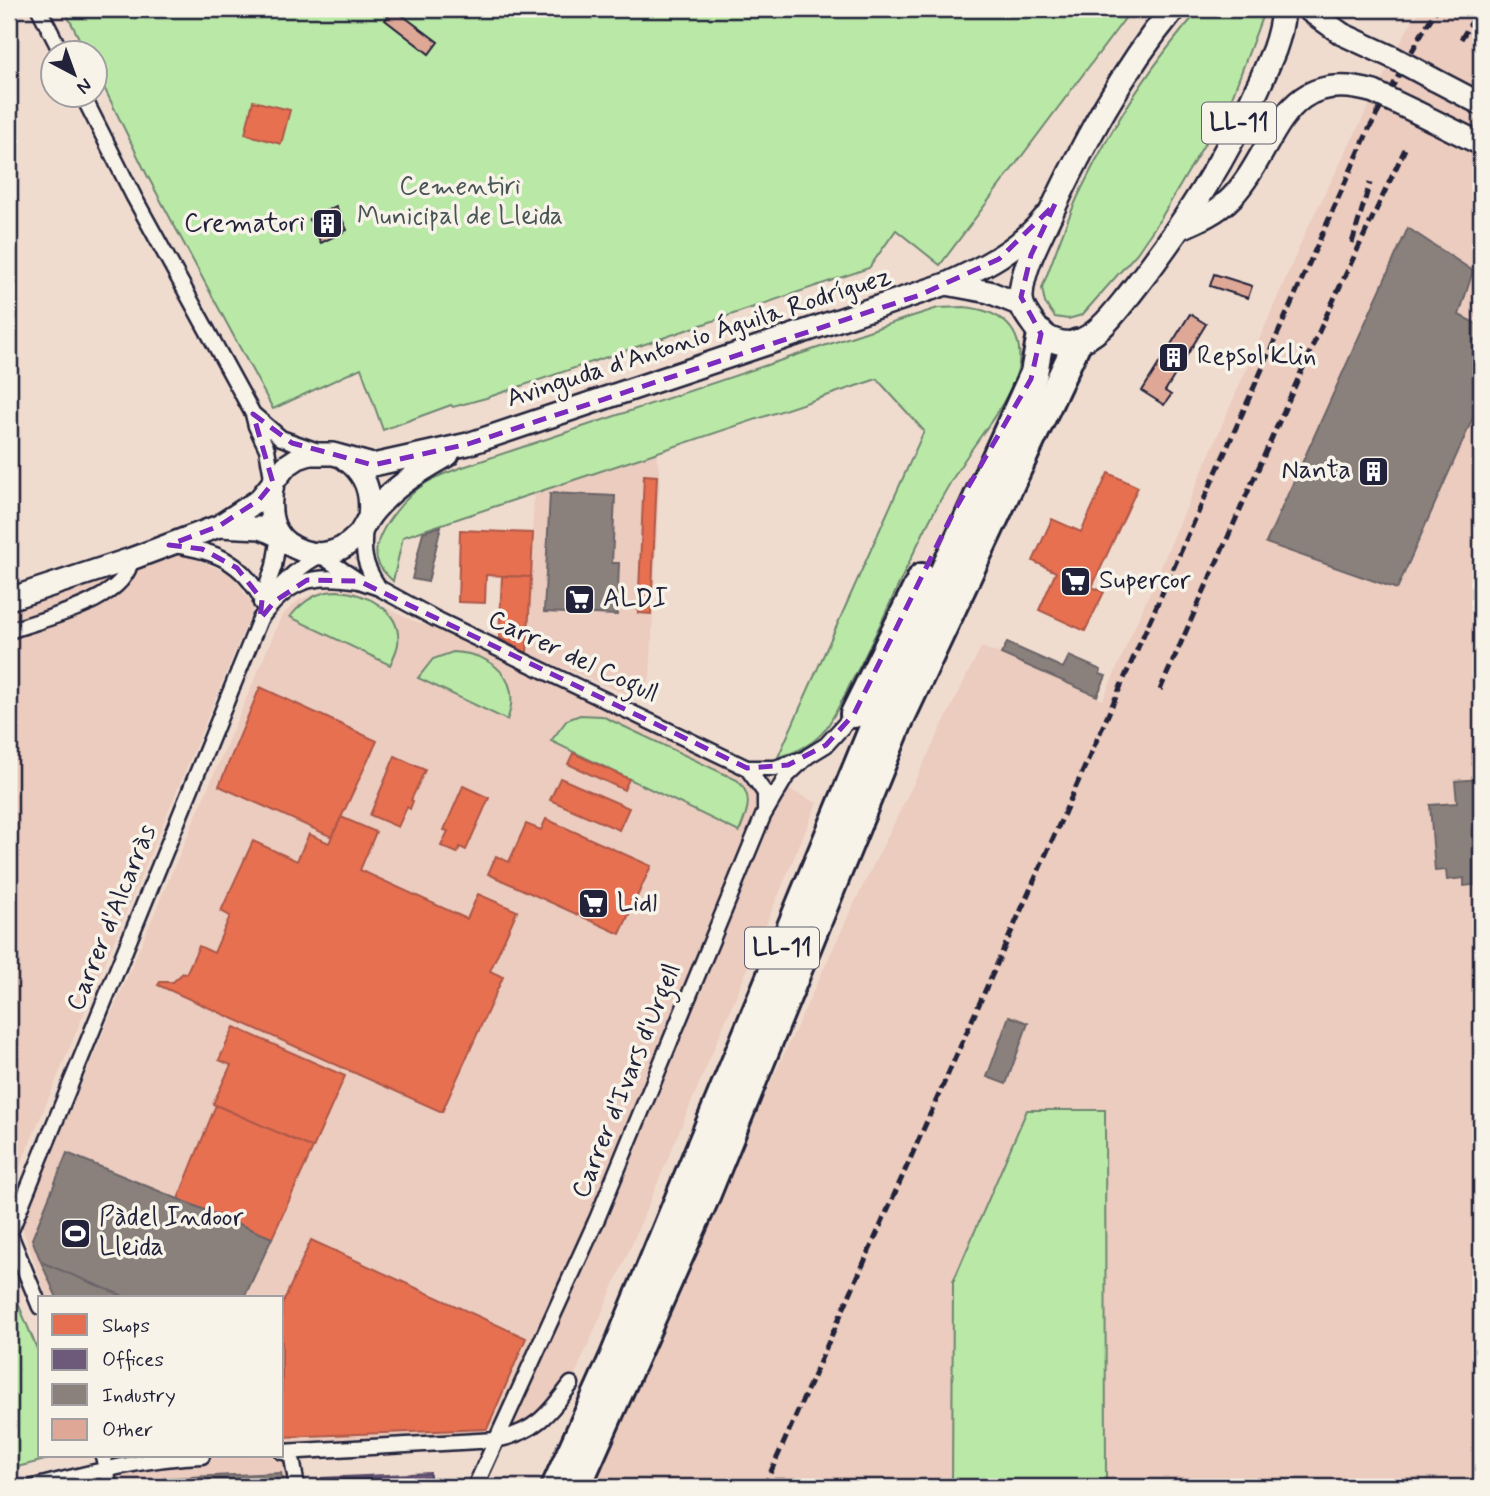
<svg xmlns="http://www.w3.org/2000/svg" width="1490" height="1496" font-family="Mynerve,sans-serif">
  <style>
    .built { fill: #ebccbe; fill-rule: evenodd }
    .green { fill: #bae9a7; stroke: #6e8671; stroke-width: 2 }
    .shops { fill: #e76f51; stroke: #ac584a; stroke-width: 2 }
    .offices { fill: #6d597a; stroke: #564867; stroke-width: 2 }
    .industry { fill: #8a817c; stroke: #6b6468; stroke-width: 2 }
    .building { fill: #dea796; stroke: #22223b; stroke-width: 2 }
    .lines { fill: none; stroke-linecap: round; stroke-linejoin: round }
    .street-casing { stroke: #22223b; stroke-width: 19 }
    .secondary-casing { stroke: #22223b; stroke-width: 26 }
    .primary-casing { stroke: #22223b; stroke-width: 28 }
    .highway-casing { stroke: #22223b; stroke-width: 32 }
    .street { stroke: #f7f3e8; stroke-width: 14 }
    .secondary { stroke: #f7f3e8; stroke-width: 21 }
    .primary { stroke: #f7f3e8; stroke-width: 23 }
    .highway { stroke: #f7f3e8; stroke-width: 26 }
    .rail { stroke: #22223b; stroke-width: 5; stroke-dasharray: 10 5; stroke-linecap: butt }
    .secondary-bridge-casing { stroke: #22223b; stroke-width: 26; stroke-linecap: butt }
    .secondary-bridge { stroke: #f7f3e8; stroke-width: 21 }
    .marked { fill: none; stroke: #7b2cbf; stroke-width: 5; stroke-dasharray: 14 9; stroke-linejoin: round }
    .labels { text-anchor: middle; dominant-baseline: central; stroke-width: 7; stroke-linejoin: round; paint-order: stroke }
    .shield { fill: #f7f3e8; stroke: #62616f; stroke-width: 2 }
    .shield-label { font-size: 24px; font-weight: bold; fill: #22223b }
    .park-label { font-size: 26px; fill: #485456; stroke: #f7f3e8 }
    .poi-label { font-size: 26px; fill: #22223b; stroke: #f7f3e8; text-anchor: start }
    .street-label { font-size: 26px; fill: #22223b; stroke: #f7f3e8 }
  </style>
  <rect width="100%" height="100%" fill="#f0dccf"/>
  <filter id="ink" filterUnits="userSpaceOnUse"><feTurbulence type="fractalNoise" baseFrequency=".0143" numOctaves="2"/><feDisplacementMap in="SourceGraphic" scale="14" xChannelSelector="R" yChannelSelector="G"/><feConvolveMatrix kernelMatrix="1 2 1 2 8 2 1 2 1" color-interpolation-filters="sRGB"/></filter>
  <g filter="url(#ink)">
    <path class="built" d="M1421 9H1481V1487H1106L1105 1111 953 1282 952 1487H582L853 906 981 647 1001 654 1103 700 1307 229 1408 28Z
      M656 453 660 476 650 677 640 700 527 653 534 494ZM550 494 612 563H619L617 615Z
      M181 553 231 574 254 606 9 1193V562L23 594Z
      M329 588 354 591 409 619 548 672 817 803 634 1239 571 1384 530 1429 293 1455 301 1487H34L106 1469 102 1456H282V1298H47L21 1225 282 615 299 600Z"/>
    <path class="green" d="M64 9H1132L940 265 896 230 869 268 486 398 453 407 451 405 383 430 361 368 273 409 147 175 95 69 94 52H86Z
      M1200 9H1265L1232 97 1161 218 1137 253 1082 315 1068 319 1055 317 1045 303 1042 288C1055 255 1066 220 1082 188 1113 124 1152 63 1200 9Z
      M964 307C997 310 1023 326 1019 363 1016 390 987 427 971 450 922 521 893 605 852 681 844 696 836 713 827 727 815 744 798 752 778 757L924 431 877 379 403 537 393 581C386 574 379 568 377 559 371 534 407 495 426 483 440 474 457 469 472 464L913 316 938 308Z
      M337 591C365 593 402 609 398 644 397 651 393 658 390 665L290 617C302 602 317 591 337 591Z
      M453 652C492 654 523 679 507 720L418 678 433 659Z
      M580 715 602 716 737 780C755 797 747 812 739 832L551 741 567 720Z
      M1027 1110H1105L1106 1487H952L953 1282Z
      M12 1289 40 1356V1456H61L9 1469V1296Z"/>
    <path class="shops" d="M253 101 290 110 281 144 245 134Z
      M1108 473 1138 487 1092 587 1104 592 1085 631 1039 610 1056 572 1033 561 1052 519 1081 532Z
      M644 475 657 476 651 614 638 613Z
      M460 530 533 533 531 577 486 575 485 603 458 602Z
      M502 576 531 577 527 653 499 638Z
      M260 687 377 741 332 837 219 786Z
      M573 753 629 779 624 790 568 764Z
      M395 756 425 770 411 800 413 801 410 809 407 807 398 827 370 815Z
      M560 778 629 808 619 830 550 800Z
      M463 786 489 798 466 850 460 847 457 853 441 846 448 831 444 830Z
      M341 817 376 832 360 870 467 919 478 894 517 911 490 971 503 977 442 1112 158 985 160 982H173L183 973 186 974 199 946 214 953 230 916 221 911 253 841 297 861 309 834 329 843Z
      M546 819 651 866 620 934 488 874 496 856 509 862 526 824 541 830Z
      M234 1027 345 1076 313 1148 213 1104 231 1065 219 1060Z
      M216 1105 313 1148 272 1238 178 1199Z
      M311 1240 526 1338 487 1429 282 1437V1305Z"/>
    <path class="offices" d="M430 1473V1487H323L322 1478Z"/>
    <path class="industry" d="M1408 228 1473 271 1459 315 1481 326V400L1397 589 1266 543Z
      M550 493 615 496 612 563H619L617 615 544 612Z
      M441 526 428 582 412 579 423 532Z
      M1007 643 1063 668 1069 656 1101 670 1100 674 1106 676 1097 696 1001 654Z
      M1481 779V884L1464 886V878L1447 880 1446 870 1435 871 1430 805 1457 803 1455 781Z
      M1009 1016 1028 1023 1006 1084 987 1077Z
      M67 1153 272 1238 244 1298H128L41 1262 32 1239Z
      M41 1262 128 1298H57Z
      M281 1473 285 1487H145L165 1478Z"/>
    <path class="building" d="M394 9 438 42 429 54 385 20Z
      M336 206 347 230 321 243 309 219Z
      M1214 274 1252 286 1248 298 1210 286Z
      M1190 314 1206 324 1165 391 1171 395 1164 405 1142 391Z"/>
    <g class="lines">
      <defs>
        <path id="street" d="M39 9 61 52
          M82 94 134 197 253 414 256 426 267 449 273 483
          M253 414 281 438 318 451
          M365 527C362 555 364 564 379 588
          M174 545C215 551 242 561 262 600
          M273 595C287 577 301 566 320 555L359 581 379 588 436 619 747 768 765 793V810
          M261 603 274 566 279 536
          M9 631C44 618 126 602 131 559
          M747 768H775L800 760
          M9 1232 40 1307
          M9 1235 260 619C289 580 312 573 359 581
          M282 1452 496 1440C535 1432 548 1415 571 1384
          M291 1452 297 1487
          M103 1456 110 1487
          M34 1487C89 1473 145 1458 202 1456
          M475 1487 597 1219 763 816 786 777 808 756 826 745 854 714"/>
        <path id="secondary" d="M1307 9 1342 34 1392 57
          M1435 80 1481 104
          M1418 113 1481 144
          M1176 230C1197 221 1217 213 1232 197 1279 146 1280 65 1374 92
          M946 284 989 292 1021 305
          M345 459C366 473 372 493 369 517
          M273 483C269 503 268 529 287 543 310 559 337 557 356 537 362 532 364 525 368 519 372 512 380 504 386 498 404 480 426 468 448 455
          M219 526 261 528 279 536
          M9 599 131 559 219 526 259 500 286 466 298 458 310 454H333L373 465 468 444 946 284C984 267 1018 250 1045 217"/>
        <path id="primary" d="M1173 9C1122 71 1083 144 1049 217 1038 241 1022 269 1021 296 1020 308 1030 319 1037 329 1045 339 1061 345 1074 343 1097 338 1115 312 1129 295 1188 221 1239 137 1274 50 1279 36 1282 23 1283 9"/>
        <path id="highway" d="M854 714 922 577
          M555 1487 613 1358 877 718 1034 373 1041 334
          M577 1487 704 1201 899 722 1077 343"/>
      </defs>
      <use href="#street" class="street-casing"/>
      <use href="#secondary" class="secondary-casing"/>
      <use href="#primary" class="primary-casing"/>
      <use href="#highway" class="highway-casing"/>
      <use href="#street" class="street"/>
      <use href="#secondary" class="secondary"/>
      <use href="#primary" class="primary"/>
      <use href="#highway" class="highway"/>
      <path class="rail" d="M1461 39 1480 9
        M1352 243 1370 183
        M1160 690 1326 316 1405 149
        M764 1487 1369 129 1422 33 1437 9"/>
      <defs>
        <path id="secondary-bridge" d="M1392 57 1435 80
          M1374 92 1418 113"/>
      </defs>
      <use href="#secondary-bridge" class="secondary-bridge-casing"/>
      <use href="#secondary-bridge" class="secondary-bridge"/>
    </g>
  </g>
  <path class="marked" d="M1055 204 1031 255 1021 297 1041 334 1031 379 953 513 854 714 826 745 788 765 747 768 359 581 307 580 275 601 260 619 262 600 237 568 202 549 169 545 219 526 259 500 273 483 253 414 292 443 373 465 468 444 920 295 999 259Z"/>
  <defs>
    <symbol id="building-square" viewBox="-11 -11 22 22"><rect x="-9" y="-9" width="18" height="18" rx="4" fill="#22223b" stroke="#f7f3e8"/><path d="M-4-6H4V6H1V3H-1V6H-4ZM-2.5-4.3h1.7v1.8h-1.7ZM.8-4.3h1.7v1.8H.8ZM-2.5-1h1.7V.8h-1.7ZM.8-1h1.7V.8H.8Z" fill="#fff"/></symbol>
    <symbol id="supermarket-square" viewBox="-11 -11 22 22"><rect x="-9" y="-9" width="18" height="18" rx="4" fill="#22223b" stroke="#f7f3e8"/><path d="M-6-5.5h2.5l.6 2H6L4.5 2H-2.5L-4.4-4H-6ZM-1.5 3.2a1.3 1.3 0 1 0 .1 0ZM3 3.2a1.3 1.3 0 1 0 .1 0Z" fill="#fff"/></symbol>
    <symbol id="stadium-square" viewBox="-11 -11 22 22"><rect x="-9" y="-9" width="18" height="18" rx="4" fill="#22223b" stroke="#f7f3e8"/><path d="M0-5a6.5 5 0 1 0 0 10a6.5 5 0 1 0 0-10ZM-3.5-1.8h7v3.6h-7Z" fill="#fff"/></symbol>
  </defs>
  <g fill-rule="evenodd">
    <use href="#building-square" x="310" y="206" width="35" height="35"/>
    <use href="#building-square" x="1156" y="340" width="35" height="35"/>
    <use href="#building-square" x="1356" y="454" width="35" height="35"/>
    <use href="#supermarket-square" x="1058" y="564" width="35" height="35"/>
    <use href="#supermarket-square" x="562" y="582" width="35" height="35"/>
    <use href="#supermarket-square" x="576" y="886" width="35" height="35"/>
    <use href="#stadium-square" x="58" y="1216" width="35" height="35"/>
  </g>
  <g class="labels">
    <g class="shield">
      <rect x="1202" y="102.5" width="74" height="41" rx="5"/>
      <rect x="745" y="927.5" width="74" height="41" rx="5"/>
    </g>
    <g class="shield-label">
      <text x="1239" y="123">LL-11</text>
      <text x="782" y="948">LL-11</text>
    </g>
    <g class="park-label">
      <text x="460" y="187">Cementiri<tspan x="460" dy="30">Municipal de Lleida</tspan></text>
    </g>
    <g class="poi-label">
      <text x="305" y="224" text-anchor="end">Crematori</text>
      <text x="1197" y="357">Repsol Klin</text>
      <text x="1351" y="471" text-anchor="end">Nanta</text>
      <text x="1099" y="581">Supercor</text>
      <text x="603" y="599">ALDI</text>
      <text x="617" y="904">Lidl</text>
      <text x="99" y="1218">Pàdel Indoor<tspan x="99" dy="30">Lleida</tspan></text>
    </g>
    <g class="street-label">
      <text transform="translate(699 338) rotate(-18)">Avinguda d'Antonio Águila Rodríguez</text>
      <text transform="translate(573 657) rotate(25)">Carrer del Cogull</text>
      <text transform="translate(112 918) rotate(-68)">Carrer d'Alcarràs</text>
      <text transform="translate(627 1081) rotate(-68)">Carrer d'Ivars d'Urgell</text>
    </g>
  </g>
  <rect width="1490" height="1496" fill="none" stroke="#f7f3e8" stroke-width="35"/>
  <rect x="18" y="18" width="1455" height="1461" fill="none" stroke="#22223b" stroke-width="2.5" filter="url(#ink)"/>
  <rect x="38" y="1296" width="245" height="161" fill="#f7f3e8" stroke="#a29fa3" stroke-width="2"/>
  <rect x="52" y="1314" width="35" height="21" fill="#e76f51" stroke="#a29fa3" stroke-width="2"/>
  <text x="102" y="1332" font-size="21" fill="#22223b">Shops</text>
  <rect x="52" y="1349" width="35" height="21" fill="#6d597a" stroke="#a29fa3" stroke-width="2"/>
  <text x="102" y="1366" font-size="21" fill="#22223b">Offices</text>
  <rect x="52" y="1384" width="35" height="21" fill="#8a817c" stroke="#a29fa3" stroke-width="2"/>
  <text x="102" y="1402" font-size="21" fill="#22223b">Industry</text>
  <rect x="52" y="1419" width="35" height="21" fill="#dea796" stroke="#a29fa3" stroke-width="2"/>
  <text x="102" y="1436" font-size="21" fill="#22223b">Other</text>
  <g transform="translate(74 74) rotate(139)"><circle r="33" fill="#f7f3e8" stroke="#a29fa3" stroke-width="2"/>
  <path d="M0-5L12 26L0 18L-12 26Z" fill="#22223b"/>
  <text y="-10" font-size="19" font-weight="bold" text-anchor="middle" fill="#22223b">N</text>
  </g>
</svg>
